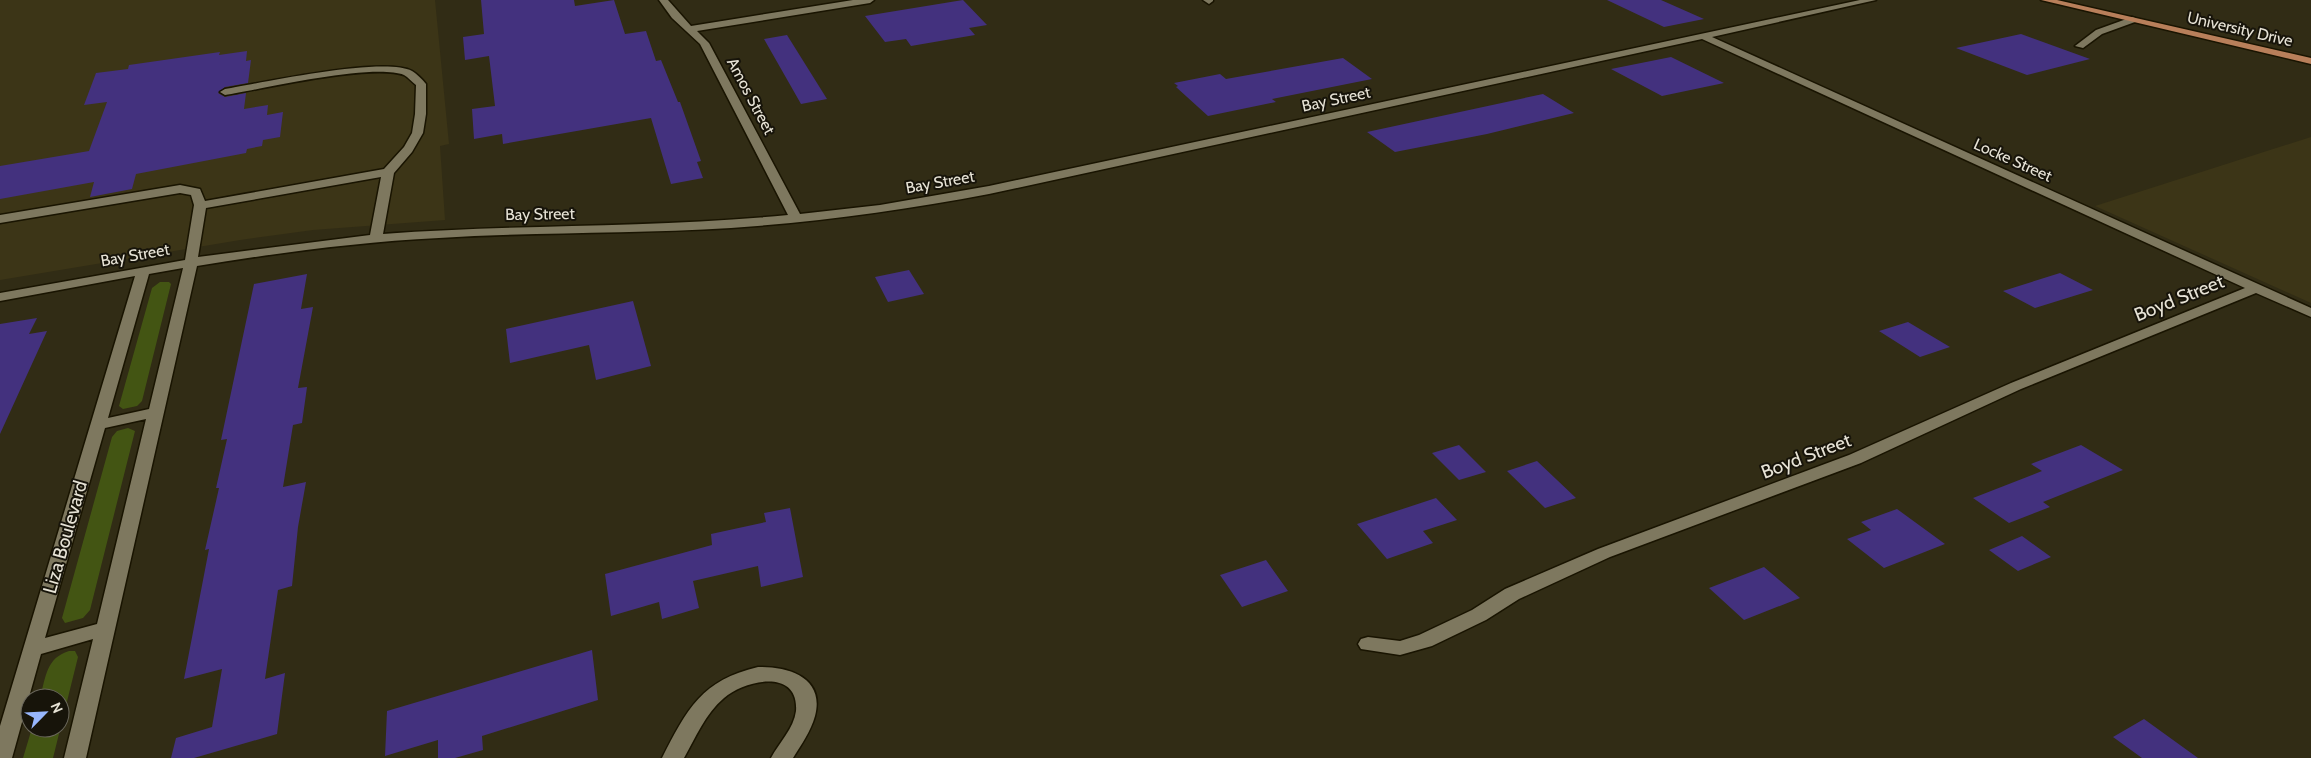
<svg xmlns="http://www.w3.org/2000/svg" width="2311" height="758" font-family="Cabin,sans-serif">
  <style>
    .built { fill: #3c3517 }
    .green { fill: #435513 }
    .building { fill: #43317e }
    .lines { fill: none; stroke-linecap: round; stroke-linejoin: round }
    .minor-casing { stroke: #191401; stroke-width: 3 }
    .major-casing { stroke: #191401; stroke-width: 3 }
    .minor { fill: #7e785f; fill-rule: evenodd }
    .major { fill: #b87f5a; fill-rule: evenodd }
    .labels { text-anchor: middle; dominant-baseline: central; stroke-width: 4; stroke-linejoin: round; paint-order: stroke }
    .far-street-label { font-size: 16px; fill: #e7e3d6; stroke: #17140a }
    .street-label { font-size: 19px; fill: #e7e3d6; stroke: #17140a }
  </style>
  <rect width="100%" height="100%" fill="#312c15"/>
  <path class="built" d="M0 0H435L449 144 440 146 445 220 313 230 240 240 0 280Z
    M2311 137V303L2095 206Z"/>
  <path class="green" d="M160 282H169L171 284 142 401 137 406 123 409 119 406 152 288Z
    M128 428 135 431 90 610 83 618 65 623 62 618 112 437 117 431Z
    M69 651H75L78 657 53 758H23L32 728H60V698H40C46 677 46 658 69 651Z"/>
  <path class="building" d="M481 0H574L575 6 614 0 625 34 646 31 656 61 661 60 678 102H680L701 161 697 162 703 178 671 184 651 118 503 144 502 134 474 139 472 109 495 106 489 56 465 60 463 37 484 34Z
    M963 0 987 25 969 28 975 35 911 46 906 39 885 42 865 16Z
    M1607 0H1661L1704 19 1664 27Z
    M2021 34 2090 59 2027 75 1956 48Z
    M787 35 827 99 801 104 764 39Z
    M247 51 246 61 251 60 248 83 225 87 218 93 225 97 246 93 244 109 268 105 267 115 283 112 280 137 263 140 262 146 247 149 246 153 136 174 132 189 90 197 94 182 0 199V166L89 151 107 102 84 105 96 73 128 69 129 65 220 52 219 55Z
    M1671 57 1724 83 1662 96 1611 69Z
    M1343 58 1372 79 1272 99 1276 102 1208 116 1176 87 1178 86 1174 83 1220 74 1226 79Z
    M1543 94 1574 113 1487 134 1395 152 1367 132Z
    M909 270 924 294 888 302 875 277Z
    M2060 273 2093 290 2035 308 2003 291Z
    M307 274 301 309 313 307 298 388 307 387 302 423 293 425 283 487 306 482 298 527 292 586 278 590 265 679 285 673 277 734 194 758H171L176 738 212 727 222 669 184 679 209 549 205 550 219 488H216L227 439 221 440 254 284Z
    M633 301 651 366 596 380 589 345 510 363 506 329Z
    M37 318 29 334 47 331 0 434V324Z
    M1908 322 1950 347 1920 357 1879 331Z
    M1459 445 1486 472 1459 480 1432 453Z
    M2081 445 2123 470 2043 502 2050 507 2009 523 1973 498 2042 471 2031 464Z
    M1537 461 1576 498 1545 508 1507 471Z
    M1436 498 1457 520 1423 531 1433 543 1387 559 1357 524Z
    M790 508 803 577 761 587 758 566 693 581 699 608 662 619 659 602 611 616 605 574 712 545 711 534 766 522 764 513Z
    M1897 509 1945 544 1884 568 1847 539 1871 530 1861 522Z
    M2022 536 2051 557 2018 571 1989 550Z
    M1266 560 1288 591 1242 607 1220 575Z
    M1764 567 1800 598 1744 620 1709 588Z
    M592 650 598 700 482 736 483 750 455 758H438V740L385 756 387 711Z
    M2144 719 2198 758H2142L2113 737Z"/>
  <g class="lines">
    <defs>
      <path id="minor" d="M659 0H668L691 26 853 0H874L870 3 697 31 709 43 800 214 880 205 989 186 1860 0H1876L1712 37 2311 308V317L2256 293 2021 389 1861 463 1610 557 1519 599 1486 620 1432 646 1400 655 1361 649 1358 644 1361 639 1368 637 1400 641 1419 635 1472 610 1505 589 1598 549 1849 455 2011 383 2245 288 1702 39 989 194C904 210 818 222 731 228 634 234 536 232 439 238 358 242 277 253 197 266L86 758H64L93 639 41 654 12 758H0V726L135 276 0 301V293L185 260 194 205 191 195 180 193 0 223V215L180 185 200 189 205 201 384 169 404 147 412 133 415 114 416 85C412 82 408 77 404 75 372 63 263 89 225 95L220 92 225 89C261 83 384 56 412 71 417 74 423 80 426 84V114L423 133 412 152 394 173 383 234C518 224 654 228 788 215L700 44 672 18ZM381 177 370 235 198 257 206 208ZM183 268 149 409 108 418 149 274ZM146 419 97 624 45 638 105 428Z
        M1203 0H1213V1L1209 4Z
        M2132 17 2135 18V22L2102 34 2083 48 2075 46 2096 30Z
        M758 667C789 666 825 678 815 716 811 731 801 745 793 758H771C779 743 794 728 796 711 799 668 745 680 724 698 705 714 696 737 684 758H662C687 709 702 680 758 667Z"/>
      <path id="major" d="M2041 0H2057L2311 58V64Z"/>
    </defs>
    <use href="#minor" class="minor-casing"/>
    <use href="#major" class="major-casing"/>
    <use href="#minor" class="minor"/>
    <use href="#major" class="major"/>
  </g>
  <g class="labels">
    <g class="far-street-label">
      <text transform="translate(2240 29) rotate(13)">University Drive</text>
      <text transform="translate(751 96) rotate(62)">Amos Street</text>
      <text transform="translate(1336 99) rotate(-12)">Bay Street</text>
      <text transform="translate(2013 160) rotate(24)">Locke Street</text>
      <text transform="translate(940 182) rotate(-10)">Bay Street</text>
      <text transform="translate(540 214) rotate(-1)">Bay Street</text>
      <text transform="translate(135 255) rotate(-10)">Bay Street</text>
    </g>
    <g class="street-label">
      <text transform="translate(2179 298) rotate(-22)">Boyd Street</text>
      <text transform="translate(1806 456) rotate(-21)">Boyd Street</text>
      <text transform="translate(65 537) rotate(-74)">Liza Boulevard</text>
    </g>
  </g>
  <g transform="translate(45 713) rotate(66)"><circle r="24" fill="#17140a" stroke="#6a675c"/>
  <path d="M0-4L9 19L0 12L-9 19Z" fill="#97b6fd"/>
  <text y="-8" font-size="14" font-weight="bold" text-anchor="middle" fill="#e7e3d6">N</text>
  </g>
</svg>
